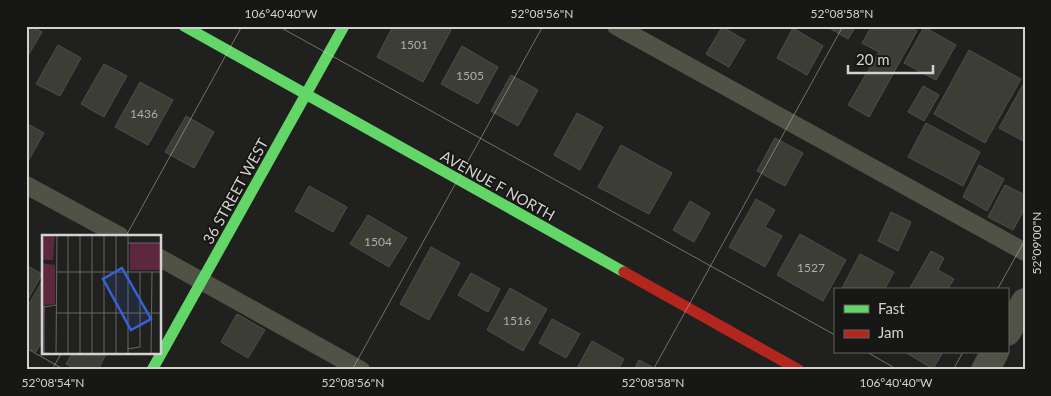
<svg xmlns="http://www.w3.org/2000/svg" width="1051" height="396" font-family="Lato,sans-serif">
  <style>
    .building { fill: #3c3d34; stroke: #4e4e4d }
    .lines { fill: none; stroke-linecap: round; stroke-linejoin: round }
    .lane { stroke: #4f5245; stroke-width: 18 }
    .street { stroke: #4f5245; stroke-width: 28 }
    .fast { stroke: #63d668; stroke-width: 11 }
    .jam { stroke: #b3261e; stroke-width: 11 }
    .ticks { fill: none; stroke: #d2d3d1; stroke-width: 1; stroke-opacity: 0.45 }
    .labels { text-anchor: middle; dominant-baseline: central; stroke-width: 4; stroke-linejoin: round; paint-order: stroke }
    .number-label { font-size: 12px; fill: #acaeaa }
    .street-label { font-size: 15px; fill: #d2d3d1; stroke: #171815 }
    .inset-road { fill: none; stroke: #676866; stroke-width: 1 }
    .view { fill: #3862d7; fill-opacity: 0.15; stroke: #3862d7; stroke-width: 2.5 }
    .inset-edge { fill: none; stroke: #d2d3d1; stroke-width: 2.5 }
    .neatline { fill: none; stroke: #d2d3d1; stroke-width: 2 }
    .ticks-label { font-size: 12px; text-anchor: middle; fill: #d2d3d1 }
  </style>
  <rect width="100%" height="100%" fill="#20201f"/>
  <path class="building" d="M26 26H31L42 32 26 59Z
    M393 26H445L451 30 423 82 377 57Z
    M826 26H856L848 39Z
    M872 26H908L917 31 869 117 848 105 879 52 862 43Z
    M722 27 745 40 729 67 706 54Z
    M924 27 956 45 936 80 904 63Z
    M793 28 823 46 807 75 777 58Z
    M58 45 81 58 60 96 36 84Z
    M462 46 498 67 478 104 441 84Z
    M969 50 1021 79 985 143 934 114Z
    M104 64 127 76 104 117 81 104Z
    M511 75 538 90 518 126 491 111Z
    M140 82 173 100 148 145 115 127Z
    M1024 83H1025V142L999 128Z
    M923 86 939 95 924 121 908 112Z
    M577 113 603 127 580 170 554 155Z
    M186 116 214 132 194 168 165 152Z
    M26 123 44 133 27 163 26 162Z
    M926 123 980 152 963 186 908 157Z
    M775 138 803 153 785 186 757 171Z
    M621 145 672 173 649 214 598 187Z
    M979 165 1004 179 987 211 963 197Z
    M1005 185 1025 195V208L1013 230 988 217Z
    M309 186 347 207 333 232 295 211Z
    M756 199 775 210 765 227 782 236 765 267 729 247Z
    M690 201 710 213 694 242 673 230Z
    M891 212 911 222 898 251 878 241Z
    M368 215 407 238 389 267 350 244Z
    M800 234 846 260 823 301 777 275Z
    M431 247 460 263 429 320 400 304Z
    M931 251 944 258 938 270 954 279 947 290H909Z
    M860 254 894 272 884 290H841Z
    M26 265 42 274 26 303Z
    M471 273 500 289 488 312 458 295Z
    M44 278V338L36 352 26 346V309Z
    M510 288 547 309 523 351 487 330Z
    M237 314 265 330 248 358 221 342Z
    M552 319 580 334 566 358 539 343Z
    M592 341 624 359 618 370H576Z
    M73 352H107L98 370H78L66 364Z
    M905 352H943L933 369Z
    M639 360 658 370H634Z"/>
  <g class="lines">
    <path class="lane" d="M616 26 1025 252
      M26 185 120 236
      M160 258 361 370"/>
    <path class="street" d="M1007 332 1025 302
      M985 370 995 352"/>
    <path class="fast" d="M184 26 624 272
      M152 370 344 26"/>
    <path class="jam" d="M624 272 799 370"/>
  </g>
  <path class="ticks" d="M278 26 835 335M126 236 242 26M997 290 1025 240M26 348 65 370M867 352 898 370M52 370 62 352M352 370 543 26M653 370 843 26M953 370 963 352"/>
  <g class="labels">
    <g class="number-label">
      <text x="414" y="44">1501</text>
      <text x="470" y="75">1505</text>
      <text x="144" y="113">1436</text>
      <text x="378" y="241">1504</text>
      <text x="811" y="267">1527</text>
      <text x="517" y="320">1516</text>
    </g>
    <g class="street-label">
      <text transform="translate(498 185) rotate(29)">AVENUE F NORTH</text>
      <text transform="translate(235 191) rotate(-61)">36 STREET WEST</text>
    </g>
  </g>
  <g transform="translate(42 235)">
    <rect width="119" height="119" fill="#20201f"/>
    <path d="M0 0H13L11 25H0ZM88 8H119V35H88ZM0 28 13 30V69L3 70 0 107Z" fill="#5d273d"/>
    <path class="inset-road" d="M86 8H119M14 37H119M14 78H119M85 114 98 112V37M0 118 18 119M2 119V72L14 70M14 119 15 0M26 119V0M38 119V0M50 119V0M62 119V0M74 119V0M86 119V0M109 119 110 37"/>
    <path class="view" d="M80 33 109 84 89 95 61 44Z"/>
    <rect width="119" height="119" class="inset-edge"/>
  </g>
  <rect width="1051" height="396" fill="none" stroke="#171815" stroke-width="55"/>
  <rect x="834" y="288" width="175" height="65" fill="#171815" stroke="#626360"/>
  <rect x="844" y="305" width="25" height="8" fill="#63d668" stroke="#626360"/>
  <text x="878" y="314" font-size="15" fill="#d2d3d1">Fast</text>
  <rect x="844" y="330" width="25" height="8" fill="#b3261e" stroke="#626360"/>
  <text x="878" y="338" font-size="15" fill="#d2d3d1">Jam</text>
  <path d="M848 65v8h85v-8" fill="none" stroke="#d2d3d1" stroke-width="2.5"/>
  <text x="856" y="65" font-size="15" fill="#d2d3d1" stroke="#171815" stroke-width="4" paint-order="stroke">20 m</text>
  <rect x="28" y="28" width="996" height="340" class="neatline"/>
  <g class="ticks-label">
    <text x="281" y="18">106°40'40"W</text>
    <text x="542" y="18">52°08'56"N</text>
    <text x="842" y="18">52°08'58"N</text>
    <text transform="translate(1037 243) rotate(-90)" y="4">52°09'00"N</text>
    <text x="53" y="387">52°08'54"N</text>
    <text x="353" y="387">52°08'56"N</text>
    <text x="653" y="387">52°08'58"N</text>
    <text x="896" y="387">106°40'40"W</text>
  </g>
</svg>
